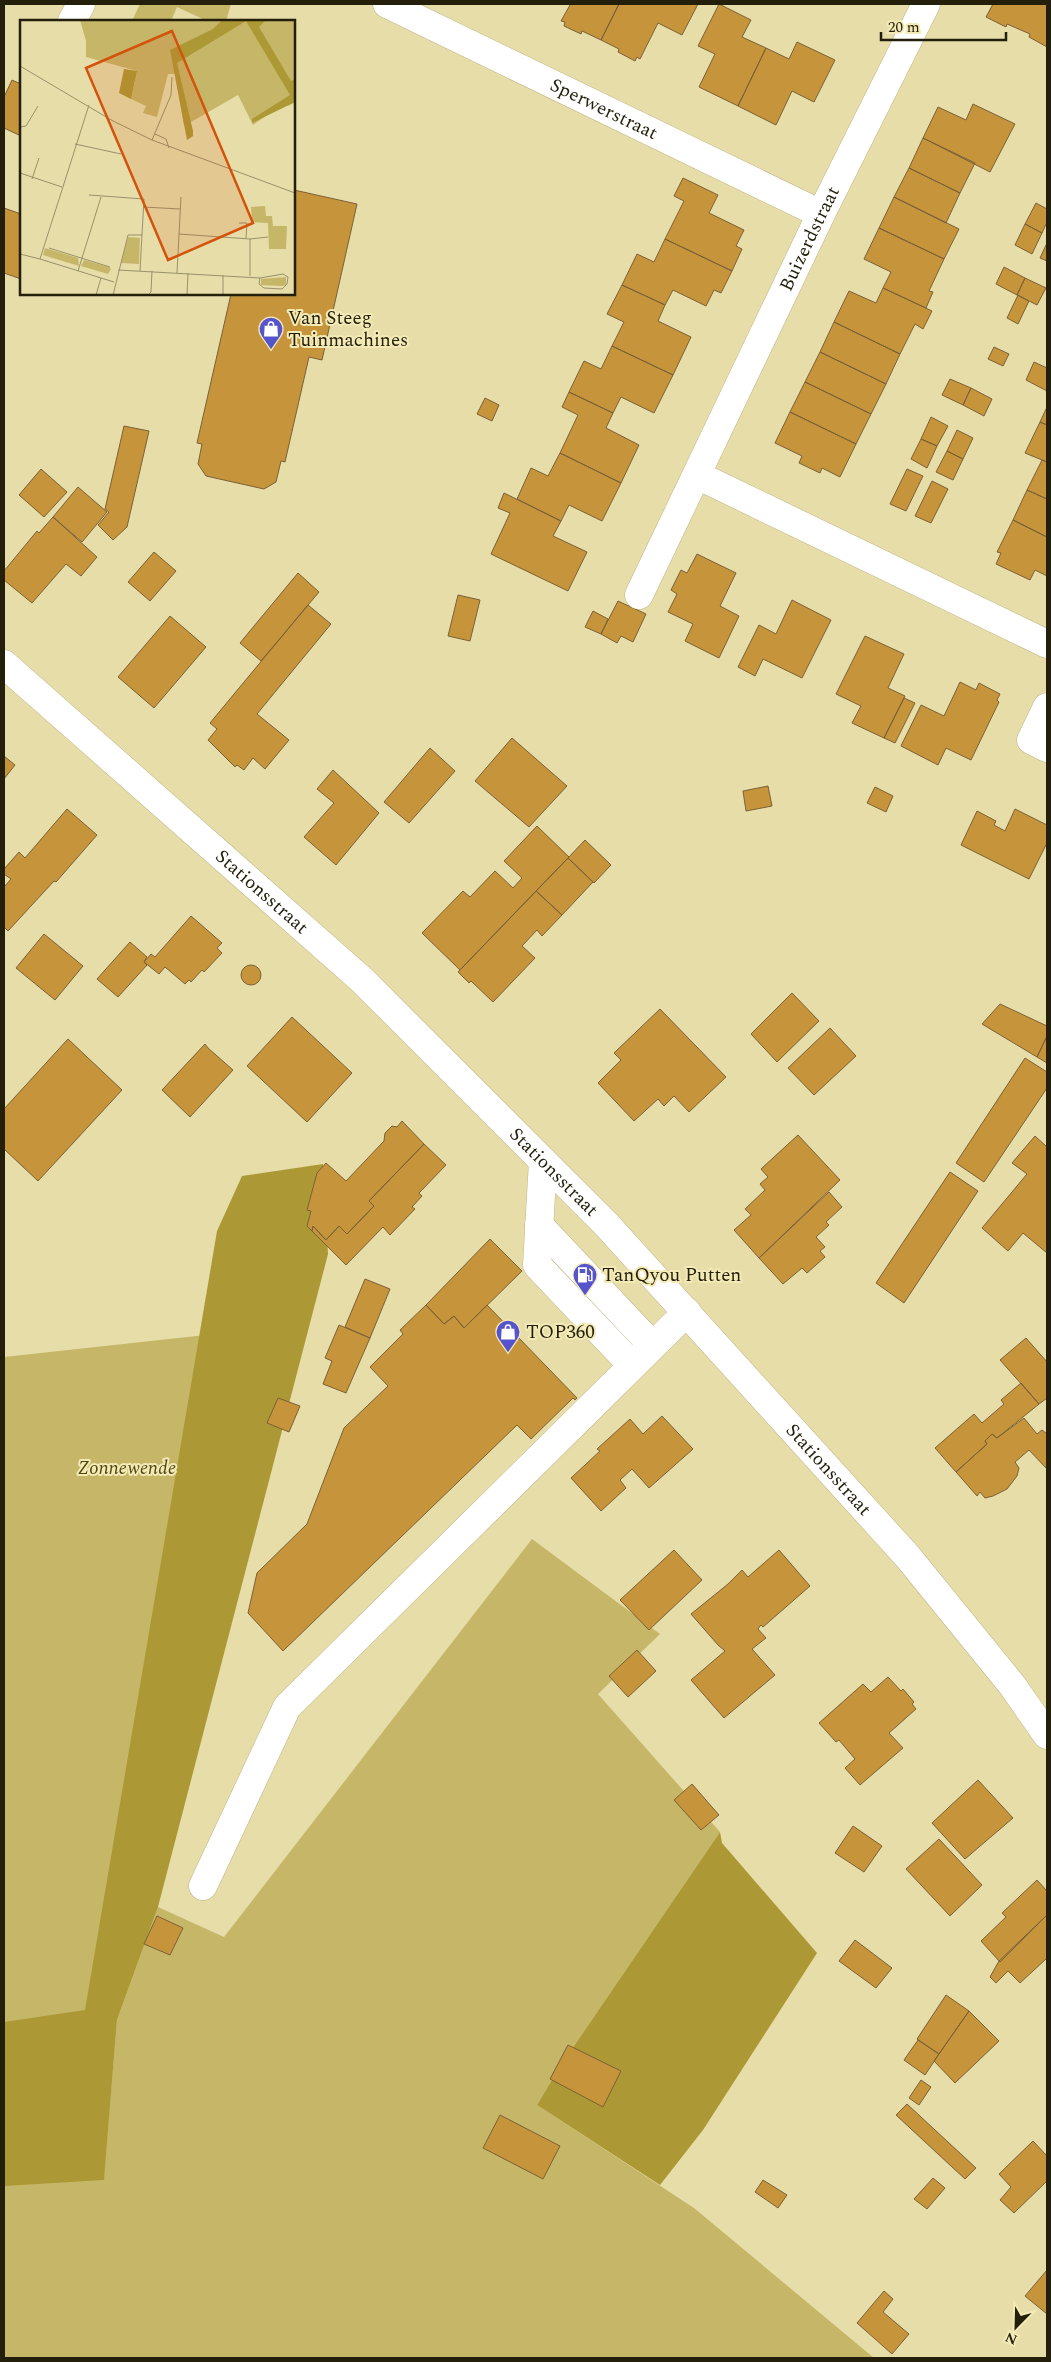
<svg xmlns="http://www.w3.org/2000/svg" width="1051" height="2362" font-family="Spectral,serif">
  <style>
    .green { fill: #c6b768 }
    .forest { fill: #ac9935 }
    .building { fill: #c5943b; stroke: #7b6137 }
    .lines { fill: none; stroke-linecap: round; stroke-linejoin: round }
    .minor-casing { stroke: #bfb684; stroke-width: 29 }
    .minor { stroke: #fff; stroke-width: 28 }
    .labels { text-anchor: middle; dominant-baseline: central; stroke-width: 4; stroke-linejoin: round; paint-order: stroke }
    .street-label { font-size: 19px; fill: #231f0b; stroke: #f4eab6 }
    .poi-label { font-size: 19px; fill: #231f0b; stroke: #f4eab6; text-anchor: start }
    .park-label { font-size: 19px; font-style: italic; fill: #504711; stroke: #f4eab6 }
    .inset-road { fill: none; stroke: #98916a; stroke-width: 1 }
    .view { fill: #d4530c; fill-opacity: 0.15; stroke: #d4530c; stroke-width: 2.5 }
    .inset-edge { fill: none; stroke: #231f0b; stroke-width: 2.5 }
  </style>
  <rect width="100%" height="100%" fill="#e6dda9"/>
  <path class="green" d="M140 4H231L226 21H207L177 7 171 21H132Z
    M287 1326 109 2017 104 2176 117 2020 158 1907 224 1937 532 1539 660 1634 598 1694 720 1832 559 2068 537 2105 694 2208 874 2358H4V1357Z"/>
  <path class="forest" d="M323 1164 328 1254 158 1907 117 2020 104 2180 4 2186V2022L85 2010 217 1231 242 1176Z
    M720 1832 722 1843 817 1953 703 2130 660 2185 537 2105 559 2068Z"/>
  <path class="building" d="M568 4H619L601 40 582 31 581 34 564 26 565 22 561 21 570 5Z
    M619 4H698L682 35 658 23 640 59 637 57 635 61 618 52 619 49 601 40Z
    M719 4 751 20 742 37 766 48 738 106 699 87 715 54 698 46Z
    M993 4H1047V47L1029 37 1030 34 1007 24 1006 27 986 17Z
    M797 42 835 60 814 102 792 91 776 125 738 106 766 48 789 59Z
    M12 80 21 84V136L4 128V97Z
    M973 104 1015 124 990 172 923 138 938 107 966 120Z
    M923 138 975 163 960 193 909 168Z
    M909 168 960 193 946 223 894 197Z
    M683 178 718 195 709 213 744 230 736 246 742 249 732 271 665 239 684 201 674 196Z
    M294 190 357 204 322 360 309 357 285 462 281 461 276 482 264 489 206 476 198 464 202 444 197 443 231 294H294Z
    M894 197 959 229 944 259 879 228Z
    M1036 203 1047 209V222L1042 233 1025 224Z
    M4 208 21 214V279L4 273Z
    M1025 224 1042 233 1032 254 1015 245Z
    M879 228 944 259 929 291 933 292 926 308 883 288 891 272 864 259Z
    M665 239 732 271 721 293 714 290 706 306 673 290 665 305 622 285 637 254 654 262Z
    M1047 243V261L1040 258Z
    M1004 267 1025 278 1017 295 996 284Z
    M1025 278 1046 288 1037 305 1017 295Z
    M622 285 665 305 658 321 691 337 673 375 612 346 624 322 607 314Z
    M883 288 932 311 923 329 915 324 900 354 834 322 849 291 876 303Z
    M1018 295 1029 301 1018 324 1007 318Z
    M834 322 900 354 886 384 820 352Z
    M612 346 673 375 654 413 621 397 613 413 569 392 584 361 601 369Z
    M994 347 1009 354 1003 366 988 359Z
    M820 352 886 384 871 414 805 382Z
    M1034 362 1047 368V391L1026 380Z
    M950 379 971 388 963 405 942 395Z
    M805 382 871 414 856 444 790 412Z
    M971 388 992 399 984 416 963 405Z
    M569 392 613 413 606 428 639 445 621 483 560 453 578 415 562 407Z
    M485 398 499 405 492 421 477 414Z
    M1047 407V425L1040 422Z
    M790 412 856 444 840 477 822 468 820 473 799 463 802 456 775 443Z
    M931 417 948 426 937 446 921 439Z
    M1040 422 1047 425V462L1025 453Z
    M124 426 149 431 127 527 113 540 98 525 109 512 105 509Z
    M957 430 973 438 963 459 947 451Z
    M921 439 937 446 927 468 911 459Z
    M947 451 963 459 953 480 936 472Z
    M560 453 621 483 602 521 569 505 561 521 517 499 531 468 548 476Z
    M1042 460 1047 462V499L1027 490Z
    M41 469 67 492 44 517 19 495Z
    M907 469 923 476 906 511 890 504Z
    M932 481 948 489 931 523 915 516Z
    M78 487 107 512 82 542 53 517Z
    M1027 490 1047 499V537L1013 520Z
    M504 493 561 521 553 536 587 552 568 591 491 554 510 513 498 508Z
    M53 517 97 557 81 576 66 564 32 603 4 580V571L37 531 39 533Z
    M1013 520 1047 537V576L1035 570 1030 580 996 564 1001 553 997 552Z
    M154 552 176 571 150 601 128 582Z
    M697 554 736 573 720 606 739 616 719 658 685 641 693 624 668 612 677 594 671 590 681 570 687 573Z
    M298 573 319 592 261 661 240 643Z
    M458 595 480 600 470 641 448 636Z
    M792 600 831 620 802 678 763 659 755 676 738 667 759 625 776 634Z
    M618 601 646 614 633 642 621 636 617 643 601 634Z
    M308 605 331 624 257 714 289 740 265 769 253 758 244 770 237 765 235 767 208 740 217 729 210 723Z
    M593 611 608 619 601 634 585 627Z
    M170 616 206 647 154 708 118 677Z
    M865 636 904 654 888 688 905 696 884 738 852 723 861 706 836 694Z
    M960 682 976 690 979 683 1000 694 997 700 999 702 971 760 946 748 938 765 901 746 921 705 944 716Z
    M904 698 915 703 895 743 884 738Z
    M512 738 567 786 529 827 475 781Z
    M430 748 455 771 409 823 384 802Z
    M4 756 15 765 4 779Z
    M333 770 379 813 336 865 304 837 334 803 317 789Z
    M768 786 772 806 746 811 743 791Z
    M875 787 893 796 886 812 867 803Z
    M67 809 97 835 56 882 54 881 8 931 4 927V887L11 879 4 874V869L19 852 25 858Z
    M1015 809 1047 825V843L1029 879 961 845 977 811 996 821 994 825 1005 831Z
    M537 826 569 857 460 970 422 933 463 891 470 897 495 871 513 888 522 878 504 861Z
    M585 840 611 865 594 883 568 858Z
    M568 858 593 882 562 915 536 891Z
    M536 891 562 915 542 936 537 930 522 946 535 958 493 1002 471 981 469 983 458 972Z
    M191 916 222 943 217 948 222 953 204 972 202 970 191 982 189 980 185 984 165 967 159 974 144 962 151 954 155 957Z
    M44 934 83 966 55 1000 16 968Z
    M130 942 147 957 144 962 147 965 118 997 97 979Z
    M241 975a10 10 0 1 1 20 0a10 10 0 1 1-20 0Z
    M792 993 819 1021 777 1062 751 1034Z
    M1000 1004 1047 1026V1036L1037 1057 982 1024Z
    M660 1009 726 1077 689 1112 674 1096 664 1106 658 1099 634 1121 598 1083 621 1060 614 1053Z
    M292 1017 352 1073 307 1122 247 1066Z
    M830 1028 856 1056 814 1095 788 1068Z
    M1047 1036V1063L1037 1057Z
    M68 1039 122 1090 38 1181 4 1149V1109Z
    M205 1044 208 1048 233 1070 190 1117 162 1090Z
    M1025 1058 1047 1072V1088L984 1182 956 1163Z
    M402 1121 424 1144 369 1201 374 1206 347 1234 339 1226 326 1240 313 1226 312 1231 307 1226 311 1211 307 1210 317 1173 326 1163 346 1181 384 1141 385 1133 392 1126 397 1127Z
    M798 1135 840 1180 759 1258 734 1230 751 1215 745 1209 765 1190 760 1184 768 1177 761 1169Z
    M1035 1136 1047 1147V1253L1023 1233 1008 1251 982 1228 1027 1174 1012 1163Z
    M424 1144 446 1165 419 1193 422 1196 412 1207 415 1209 390 1235 383 1227 346 1265 312 1231 313 1226 326 1240 339 1226 347 1234 374 1206 369 1201Z
    M950 1172 978 1191 904 1303 876 1283Z
    M829 1192 842 1207 826 1222 829 1225 816 1237 825 1247 820 1251 825 1257 807 1273 802 1268 783 1284 759 1258Z
    M490 1239 522 1271 464 1328 454 1316 444 1324 426 1305Z
    M365 1279 390 1289 370 1338 345 1327Z
    M426 1305 444 1324 454 1316 464 1328 487 1305 577 1398 575 1400 573 1398 531 1439 517 1425 283 1651 248 1613 257 1573 307 1524 344 1428 388 1386 370 1367 403 1334 400 1330Z
    M339 1325 370 1338 346 1393 323 1384 332 1361 325 1358Z
    M1026 1338 1047 1362V1398L1039 1404 1000 1360Z
    M1021 1383 1039 1404 997 1438 992 1434 985 1441 987 1444 956 1472 935 1448 974 1414 982 1423 1004 1404 1001 1400Z
    M278 1398 300 1406 289 1432 267 1423Z
    M662 1416 693 1449 649 1488 632 1469 620 1480 626 1488 601 1511 571 1478 600 1451 597 1449 630 1419 643 1434Z
    M1024 1418 1037 1434 1042 1430 1047 1434V1469L1029 1450 1015 1462 1019 1468 1017 1476 1007 1489 993 1496 985 1498 980 1492 977 1496 956 1472 987 1444 985 1441 992 1434 997 1438Z
    M674 1550 702 1580 649 1630 620 1600Z
    M779 1550 810 1586 763 1627 761 1625 760 1626 758 1629 766 1638 752 1649 775 1675 724 1718 691 1680 725 1651 718 1645 691 1614 728 1584 742 1570 748 1577Z
    M637 1650 656 1671 628 1697 609 1676Z
    M888 1677 901 1691 903 1689 914 1702 912 1704 916 1709 889 1733 903 1748 860 1785 845 1768 855 1759 839 1740 836 1742 819 1723 863 1684 871 1692Z
    M978 1780 1013 1818 965 1859 932 1823Z
    M692 1784 719 1815 701 1830 674 1800Z
    M853 1826 882 1846 864 1872 835 1853Z
    M939 1839 982 1885 950 1916 906 1869Z
    M1037 1880 1047 1891V1915L1000 1962 981 1941 1006 1917 1002 1913Z
    M1047 1915V1961L1046 1959 1020 1983 1008 1971 996 1983 990 1977 999 1961Z
    M157 1916 183 1928 170 1955 144 1944Z
    M855 1940 892 1968 876 1988 839 1961Z
    M946 1995 969 2011 939 2054 917 2039Z
    M969 2011 999 2041 955 2083 934 2061Z
    M918 2040 939 2054 925 2075 904 2060Z
    M568 2045 621 2071 603 2107 550 2079Z
    M921 2080 931 2087 919 2105 909 2098Z
    M907 2104 976 2168 965 2179 896 2115Z
    M500 2115 560 2146 543 2179 483 2148Z
    M1033 2141 1047 2156V2181L1014 2213 1000 2200 1011 2187 999 2174Z
    M933 2178 945 2188 927 2209 914 2199Z
    M763 2180 787 2195 778 2208 755 2192Z
    M1047 2270V2314L1025 2296Z
    M884 2291 893 2299 883 2312 909 2334 892 2354 857 2323Z"/>
  <g class="lines">
    <defs>
      <g id="minor">
        <path id="s1" d="M387 4 821 214"/>
        <path d="M72 21 81 4"/>
        <path d="M697 475 1047 644"/>
        <path id="s2" d="M639 595 821 214 926 4"/>
        <path id="s3" d="M4 664 362 980 606 1224 908 1557 1012 1685 1047 1735"/>
        <path d="M1047 707 1031 740 1047 748"/>
        <path d="M543 1161 537 1265 632 1365"/>
        <path d="M539 1225 652 1345"/>
        <path d="M203 1886 287 1707 687 1312"/>
      </g>
    </defs>
    <use href="#minor" class="minor-casing"/>
    <use href="#minor" class="minor"/>
  </g>
  <defs>
    <symbol id="shop-pin" viewBox="-11 -11 22 30"><path d="M0 17L-7.5 6A9.5 9.5 0 1 1 7.5 6Z" fill="#5654cc" stroke="#f4eab6"/><path d="M-5-2.5h2.3a2.7 3.5 0 0 1 5.4 0H5L5.5 6h-11ZM-1.5-2.5h3a1.5 2.3 0 0 0-3 0Z" fill="#fff"/></symbol>
    <symbol id="fuel-pin" viewBox="-11 -11 22 30"><path d="M0 17L-7.5 6A9.5 9.5 0 1 1 7.5 6Z" fill="#5654cc" stroke="#f4eab6"/><path d="M-5.5-6h7V0h2V4h1.3V-2.5L3-4.5l.8-.8L6-3V5H2.5V1h-1V6h-7ZM-4.2-4.7v3.2H.2V-4.7Z" fill="#fff"/></symbol>
  </defs>
  <g fill-rule="evenodd">
    <use href="#shop-pin" x="257" y="315" width="28" height="38"/>
    <use href="#fuel-pin" x="571" y="1261" width="28" height="38"/>
    <use href="#shop-pin" x="494" y="1318" width="28" height="38"/>
  </g>
  <g class="labels">
    <g class="street-label">
      <text stroke="none"><textPath href="#s1" startOffset="241">Sperwerstraat</textPath></text>
      <text stroke="none"><textPath href="#s2" startOffset="395">Buizerdstraat</textPath></text>
      <text stroke="none"><textPath href="#s3" startOffset="344">Stationsstraat</textPath></text>
      <text stroke="none"><textPath href="#s3" startOffset="749">Stationsstraat</textPath></text>
      <text stroke="none"><textPath href="#s3" startOffset="1154">Stationsstraat</textPath></text>
    </g>
    <g class="poi-label">
      <text x="288" y="318">Van Steeg<tspan x="288" dy="22">Tuinmachines</tspan></text>
      <text x="602" y="1275">TanQyou Putten</text>
      <text x="526" y="1332">TOP360</text>
    </g>
    <g class="park-label">
      <text x="127" y="1468">Zonnewende</text>
    </g>
  </g>
  <g transform="translate(20 20)">
    <rect width="275" height="275" fill="#e6dda9"/>
    <path d="M60 0H275V82L268 86 266 82 233 105 218 75 164 106 155 54H148L137 97 123 93 126 86 111 79 117 51 66 37V21ZM245 186 246 196H252L253 206H267L266 229H249L248 203 232 202 231 187ZM108 217 120 218 119 244 101 243ZM25 228 58 238 59 246 23 235ZM64 240 89 247 91 249 88 254 61 246ZM266 257V265L262 266 241 265V259Z" fill="#c6b768"/>
    <path d="M202 0H246L239 7 271 61 275 59V82L232 103V99L270 75 226 1 157 43 173 111V116L167 120 150 30 193 9ZM104 49 117 51 111 79 99 73Z" fill="#ac9935"/>
    <path class="inset-road" d="M0 46 93 101 132 120 275 173M69 85 20 239 94 262M0 107 6 106 18 86M135 114 146 119 149 128M132 120 151 75 152 57M55 124 101 134M0 153 42 167M12 159 19 138M69 175 124 179 120 251M123 187 160 189M219 203H227L226 218M159 214 230 219 248 217M29 228 90 247M0 234 20 239M98 250 240 258 263 254 268 257 267 264 262 269 244 268 239 264 240 258M58 251 81 177M157 253 161 177M230 256V219M76 275 81 258M93 275 108 215H122M128 275 131 272 132 251M167 275 168 253M203 275V255"/>
    <path class="view" d="M152 11 233 203 148 240 66 48Z"/>
    <rect width="275" height="275" class="inset-edge"/>
  </g>
  <rect width="1051" height="2362" fill="none" stroke="#231f0b" stroke-width="10"/>
  <g transform="translate(1016 2327) rotate(203)" stroke="#f4eab6" stroke-width="4" paint-order="stroke">
  <path d="M0-4L9 19L0 12L-9 19Z" fill="#231f0b"/>
  <text y="-8" font-size="14" font-weight="bold" text-anchor="middle" fill="#231f0b">N</text>
  </g>
  <path d="M881 32v8h125v-8" fill="none" stroke="#231f0b" stroke-width="2.5"/>
  <text x="888" y="32" font-size="15" fill="#231f0b" stroke="#f4eab6" stroke-width="4" paint-order="stroke">20 m</text>
</svg>
